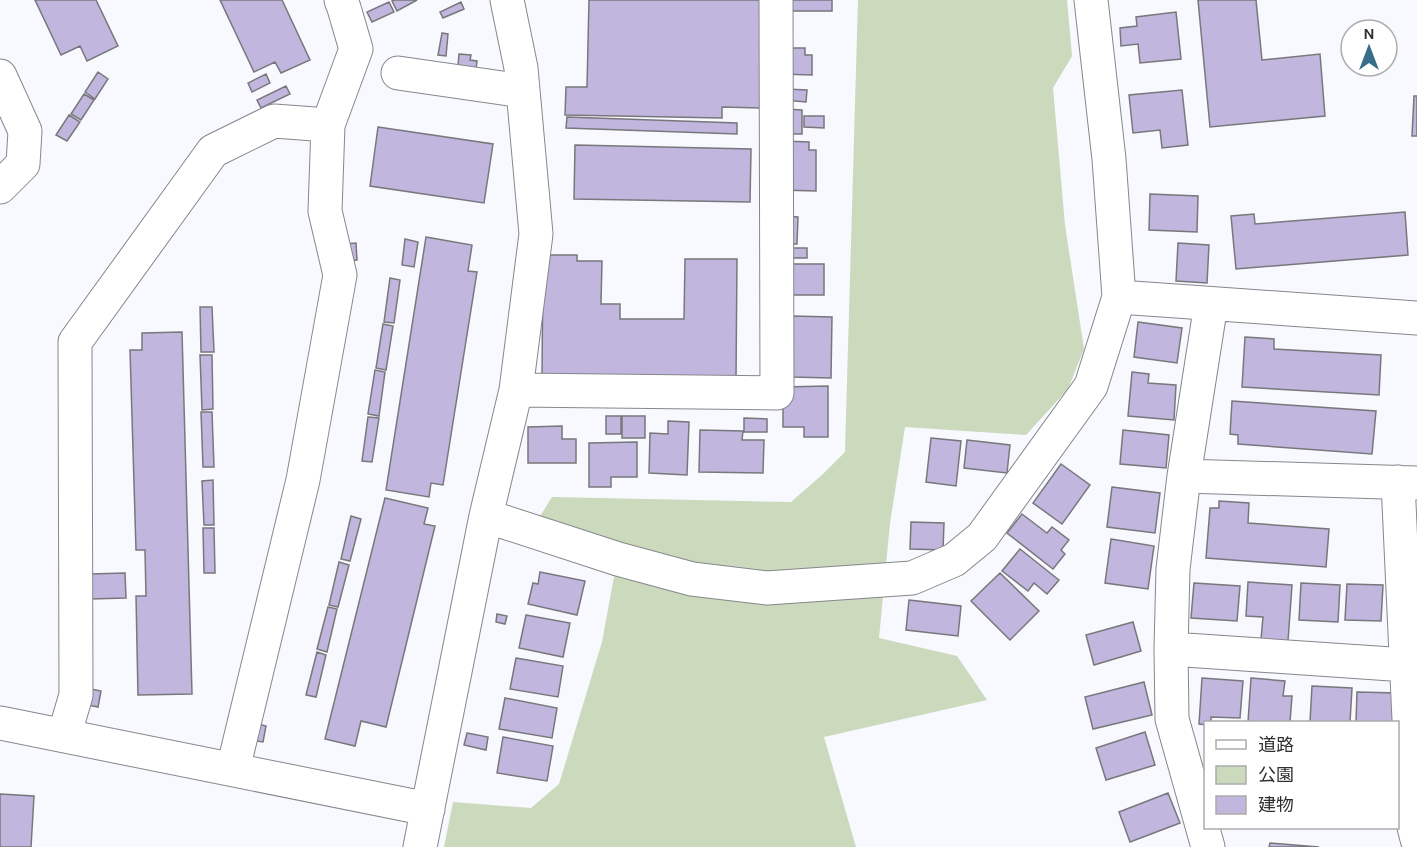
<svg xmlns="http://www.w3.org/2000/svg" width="1417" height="847" font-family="Karla,'Noto Sans JP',sans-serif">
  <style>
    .green { fill: #cbd9bc }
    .building { fill: #c1b6de; stroke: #78777b; stroke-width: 1.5 }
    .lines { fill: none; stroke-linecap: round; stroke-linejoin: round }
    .minor-casing { stroke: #85878c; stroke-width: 35 }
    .minor { stroke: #fff; stroke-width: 33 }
  </style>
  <rect width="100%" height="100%" fill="#f7f9fe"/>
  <path class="green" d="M858 0H1067L1072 56 1053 88 1065 225 1084 349 1068 389 1026 435 905 427 890 523 879 638 957 656 987 700 824 737 856 847H444L453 802 531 808 559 784 602 642 620 544 539 518 552 497 791 502 823 474 845 452Z"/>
  <path class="building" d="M35 0H96L118 46 87 61 80 46 61 55Z
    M220 0H282L310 60 281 73 275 62 254 72Z
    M395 0H417L397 11 392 1Z
    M589 0H763L760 108 722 107V118L565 115 566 87H587Z
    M786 0H832V11H786Z
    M1198 0H1256L1262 60 1320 54 1325 116 1210 127Z
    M389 2 394 12 372 22 367 12Z
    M461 2 464 9 443 18 440 12Z
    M1176 12 1181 59 1140 63 1138 44 1121 46 1120 28 1137 26 1136 17Z
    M442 33 448 34 446 56 438 55Z
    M789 48H805V55H812V75L781 74Z
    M459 54 471 55 470 60 477 61 476 69 458 66Z
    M98 72 108 79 95 99 85 92Z
    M266 74 270 83 252 92 248 83Z
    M286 86 290 94 261 108 257 100Z
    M785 89 807 90 806 102 784 100Z
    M1182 90 1188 145 1162 148 1160 130 1133 133 1129 95Z
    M84 94 94 100 81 120 71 114Z
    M1414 96H1417V136H1412Z
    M785 109 802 110V134H784Z
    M69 115 80 122 67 141 56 135Z
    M804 116H824V128L804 127Z
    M567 117 737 123V134L566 128Z
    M378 127 493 144 484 203 370 186Z
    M782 141 809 142V150H816V191L781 190Z
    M575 145 751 149 750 202 574 199Z
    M1150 194 1198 196 1197 232 1149 230Z
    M1405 212 1408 255 1236 269 1231 216 1254 214 1255 224Z
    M781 216 798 217 797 244H781Z
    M426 237 472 245 468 271 477 272 443 485 431 483 429 497 386 490Z
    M405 239 418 242 414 267 402 265Z
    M356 243 357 260 347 261 345 244Z
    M1178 243 1209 245 1207 283 1176 281Z
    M786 248H807V258H786Z
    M543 255H577V261H602L601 304H620V319H684L685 259H737L736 379 542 377Z
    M783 264H824V295H783Z
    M390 278 400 280 394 323 384 322Z
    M200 307H212L214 352H201Z
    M793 316 832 317 831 378 792 377Z
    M1138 322 1182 328 1177 363 1134 357Z
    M383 324 393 326 386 370 376 368Z
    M182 332 192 694 138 695 136 596H146L145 550H136L130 350H142V333Z
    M1245 337 1274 339V349L1381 355 1379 395 1242 387Z
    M200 355H212L213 409 202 410Z
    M375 370 385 372 379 416 368 414Z
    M1132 372 1149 374 1148 383 1176 385 1174 420 1128 416Z
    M828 386V437H804V427H783V387Z
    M1232 401 1376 411 1372 454 1238 444V435L1230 434Z
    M201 412H212L214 467H203Z
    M606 416H621V434H606Z
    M622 416H645V438H622Z
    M368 417 379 418 372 462 362 461Z
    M744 418 767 419V432H744Z
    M668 421 689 422 687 475 649 473 650 433 668 434Z
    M562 426V439H576V463H528V427Z
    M700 430 743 431 742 440H764L763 473 699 472Z
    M1123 430 1169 435 1166 468 1120 464Z
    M931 438 961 441 956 486 926 482Z
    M967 440 1010 445 1007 473 964 468Z
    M637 442V477H611V487H589V443Z
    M1061 464 1090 485 1062 524 1033 503Z
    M213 480 214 525H204L202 481Z
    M1112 487 1160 493 1155 533 1107 527Z
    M385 498 428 508 424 524 435 526 386 727 361 721 355 746 325 739Z
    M1219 501 1249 503 1248 523 1329 529 1326 567 1206 558 1210 508H1219Z
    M1022 514 1047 533 1052 527 1069 540 1061 550 1065 554 1053 569 1007 533Z
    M351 516 361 519 350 561 341 559Z
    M911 522 944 523 943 550 910 549Z
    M203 528H214L215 573H204Z
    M1111 539 1154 546 1148 589 1105 583Z
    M1020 549 1059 580 1047 594 1034 583 1028 591 1002 571Z
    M339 562 349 565 338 607 329 605Z
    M540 572 585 581 577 615 528 604 533 583 538 584Z
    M125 573 126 598 90 599V574Z
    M1000 573 1039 611 1010 640 971 601Z
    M1248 582 1292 585 1288 641 1261 639 1263 617 1246 616Z
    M1194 583 1240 586 1237 621 1191 618Z
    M1301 583 1340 585 1338 622 1299 620Z
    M1347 584 1383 585 1381 621 1345 620Z
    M909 600 961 606 958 636 906 630Z
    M328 607 337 609 327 652 317 649Z
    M497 614 507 616 505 624 496 622Z
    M526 615 570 623 563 657 519 648Z
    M1133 622 1141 651 1094 665 1086 635Z
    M317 652 326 655 316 697 306 695Z
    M516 658 563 666 558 697 510 689Z
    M1202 678 1243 681 1240 718 1211 717V722H1206V725L1199 724Z
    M1251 678 1285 681 1283 696H1292L1290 722H1248Z
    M1144 682 1152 715 1093 729 1085 697Z
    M1312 686 1352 688 1350 722H1310Z
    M91 689 101 691 98 707 88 705Z
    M1357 692 1397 693 1396 722H1356Z
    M505 698 557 708 552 738 499 729Z
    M254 723 266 726 263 742 251 740Z
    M1145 732 1155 765 1106 780 1096 748Z
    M467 733 488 737 486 750 464 745Z
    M503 737 553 746 547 781 497 773Z
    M1168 793 1180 823 1130 842 1119 812Z
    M0 794 34 796 31 847H0Z
    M1270 843 1319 847H1269Z"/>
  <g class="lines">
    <defs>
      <path id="minor" d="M398 73 523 91
        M0 76 25 131 23 164 0 187
        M1119 297 1417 318
        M516 390 777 393 776 0
        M1184 476 1417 483
        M1398 482 1414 827 1417 839
        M486 516 618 559 692 579 767 588 912 578 954 560 982 537 1091 386 1119 297 1109 159 1091 0
        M1171 649 1406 665
        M0 723 428 809
        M64 736 76 695 75 342 213 151 274 121 328 125
        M233 769 303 480 340 275 325 211 328 125 356 49 344 8 341 0
        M420 847 486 516 516 390 536 234 521 68 507 0
        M1208 847 1172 719 1171 649 1173 569 1184 476 1211 304"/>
    </defs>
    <use href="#minor" class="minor-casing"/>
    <use href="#minor" class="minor"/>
  </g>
  <rect x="1204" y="721" width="195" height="108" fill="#ffffff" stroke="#acacad" stroke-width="1.5"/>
  <rect x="1216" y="740" width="30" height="9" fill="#ffffff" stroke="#acacad" stroke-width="1.5"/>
  <text x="1258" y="751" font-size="18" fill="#2f2f31">道路</text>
  <rect x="1216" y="766" width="30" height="18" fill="#cbd9bc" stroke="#acacad" stroke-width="1.5"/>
  <text x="1258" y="781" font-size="18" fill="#2f2f31">公園</text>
  <rect x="1216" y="796" width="30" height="18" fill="#c1b6de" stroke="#acacad" stroke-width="1.5"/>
  <text x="1258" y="811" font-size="18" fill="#2f2f31">建物</text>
  <g transform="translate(1369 48)"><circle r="28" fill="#ffffff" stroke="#acacad" stroke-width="1.5"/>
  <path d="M0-4.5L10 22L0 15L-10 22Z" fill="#376e89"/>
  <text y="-9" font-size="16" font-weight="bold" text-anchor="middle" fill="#2f2f31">N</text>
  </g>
</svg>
